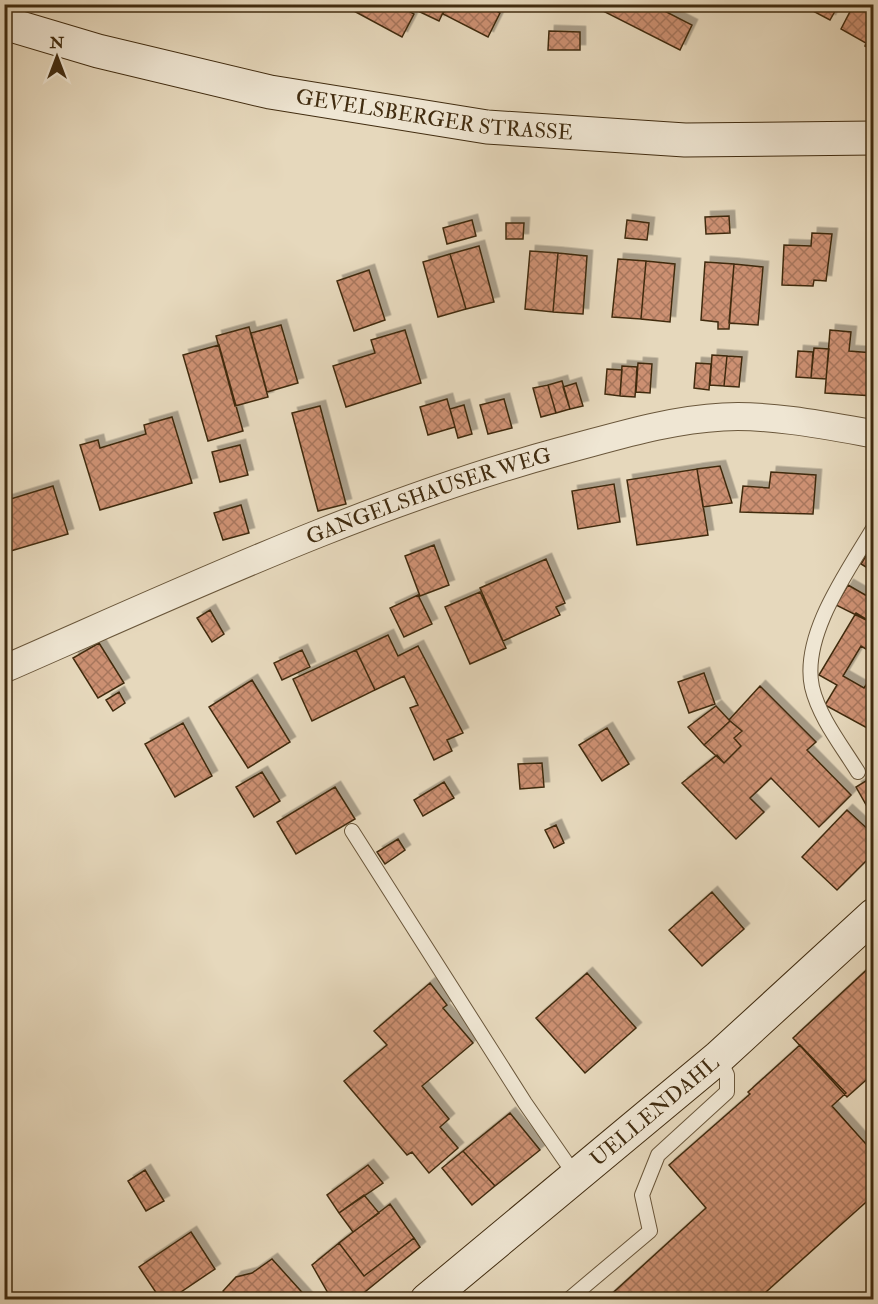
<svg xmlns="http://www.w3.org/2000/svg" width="878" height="1304" font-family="'IM FELL Double Pica',serif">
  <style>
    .building { fill: url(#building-cross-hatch); stroke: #412c10; stroke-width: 1.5; filter: url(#shadow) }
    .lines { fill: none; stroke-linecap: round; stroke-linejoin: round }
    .service-casing { stroke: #6a573b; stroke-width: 16 }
    .minor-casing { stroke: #6a573b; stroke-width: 29 }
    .secondary-casing { stroke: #412c10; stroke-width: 35 }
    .service { stroke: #efe6d3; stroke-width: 14 }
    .minor { stroke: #efe6d3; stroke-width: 27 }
    .secondary { stroke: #efe6d3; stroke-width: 33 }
    .labels { text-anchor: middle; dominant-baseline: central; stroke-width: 5; stroke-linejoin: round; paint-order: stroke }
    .street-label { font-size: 21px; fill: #412c10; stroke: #efe6d3 }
  </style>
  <defs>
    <pattern id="building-cross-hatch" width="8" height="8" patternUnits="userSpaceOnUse" patternTransform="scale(1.5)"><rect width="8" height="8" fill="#cc9072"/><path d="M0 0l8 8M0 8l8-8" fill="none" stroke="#a7765c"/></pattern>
    <filter id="shadow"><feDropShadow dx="5.5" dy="-5.5" stdDeviation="0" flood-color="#0004"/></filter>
  </defs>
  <rect width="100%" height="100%" fill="#e6d8bc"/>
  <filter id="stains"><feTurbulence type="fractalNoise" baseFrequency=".00333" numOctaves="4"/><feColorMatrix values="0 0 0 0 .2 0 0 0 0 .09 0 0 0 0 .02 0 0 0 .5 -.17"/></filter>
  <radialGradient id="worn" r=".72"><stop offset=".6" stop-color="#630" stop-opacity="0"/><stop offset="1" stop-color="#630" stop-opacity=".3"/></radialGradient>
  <path class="building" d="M341 4H396L414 14 402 37Z
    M418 4H447L439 21 416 10Z
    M447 4H485L500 13 488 37 443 14Z
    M604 4H651L692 25 680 50 601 10Z
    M811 4H839L830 20 809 9Z
    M854 4H874V50L865 46 866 43 841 29Z
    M549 31 580 32V50H548Z
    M729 216 730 233 706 234 705 217Z
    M472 220 476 236 447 244 443 228Z
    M627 220 649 223 647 240 625 238Z
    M506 223H524L523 239H506Z
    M812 233 832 234 826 281 814 280 813 286 782 285 784 245 811 246Z
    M479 246 494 302 466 309 450 254Z
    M530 251 558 253 553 312 525 309Z
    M558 253 587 256 583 314 553 312Z
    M450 254 466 309 438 317 423 262Z
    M618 259 646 261 641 319 612 317Z
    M646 261 675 264 670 322 641 319Z
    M705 262 734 264 729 329H718V322L701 320Z
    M734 264 763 267 758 325 729 323Z
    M369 270 385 320 354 331 337 281Z
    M281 325 298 383 267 392 251 333Z
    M249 327 268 397 235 406 216 336Z
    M405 330 421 383 346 407 333 366 375 353 371 340Z
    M830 330 851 332 849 351 874 353V396L825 393Z
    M219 345 243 431 208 441 183 355Z
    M814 348 829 349 826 379 811 378Z
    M798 351 813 352 811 378 796 377Z
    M712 355 727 356 724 386 710 385Z
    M727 356 742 357 739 387 724 386Z
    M638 363 652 364 650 393 636 392Z
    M696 363 711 364 709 390 694 388Z
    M622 366 637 367 635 397 620 396Z
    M607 369 622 370 620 396 605 394Z
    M562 381 570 409 556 413 548 385Z
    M576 383 583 406 570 409 563 387Z
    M548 385 556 413 541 417 533 388Z
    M447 399 455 427 428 435 420 407Z
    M504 399 512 428 488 434 480 405Z
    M464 405 472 434 458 438 450 409Z
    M320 406 346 504 318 511 292 413Z
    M172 417 192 483 100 510 80 445 98 440 100 448 146 434 144 425Z
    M240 445 248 475 220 482 212 452Z
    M720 466 732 503 703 507 697 469Z
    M697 469 708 535 637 545 627 480Z
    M771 472 816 475 813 514 740 512 743 486 769 488Z
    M614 484 620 522 578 529 572 491Z
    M53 486 68 534 4 553V501Z
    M241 505 249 533 223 540 214 513Z
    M434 545 449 585 420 596 405 556Z
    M872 546 874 547V572L861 564Z
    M546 559 565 603 556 607 560 615 503 641 480 588Z
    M848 585 874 600V624L836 605Z
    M480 592 506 648 470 664 445 607Z
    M418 595 432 624 404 637 390 608Z
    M210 610 224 634 212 642 197 618Z
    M856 613 874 624V654L861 646 843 676 864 688 874 673V722L869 729 825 705 837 685 819 675Z
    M388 635 398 656 418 646 463 733 447 740 452 751 434 760 410 708 418 705 404 676 375 690 356 650Z
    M99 643 124 683 98 698 73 658Z
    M302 650 310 667 282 680 274 663Z
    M356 650 375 690 312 721 293 679Z
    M704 673 715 704 689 713 678 682Z
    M252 680 290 742 248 768 209 707Z
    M760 686 816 742 807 750 851 795 819 827 771 778 750 798 764 812 736 839 682 783 717 755 724 763 741 746 734 738 742 731 729 720Z
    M119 692 125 703 113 711 106 700Z
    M716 706 730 721 704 745 688 727Z
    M730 721 742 731 734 738 741 746 724 763 704 745Z
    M183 723 212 776 175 797 145 744Z
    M607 728 629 764 602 781 579 745Z
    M542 763 544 787 520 789 518 764Z
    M262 772 280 801 254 817 236 787Z
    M869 779 874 787V807L869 810 856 787Z
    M444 782 454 798 423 816 414 800Z
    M335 787 355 819 296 854 277 822Z
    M847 810 874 835V853L837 890 802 857Z
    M556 825 564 843 554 848 545 830Z
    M398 839 405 850 385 864 377 852Z
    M712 892 744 929 702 966 669 930Z
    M874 963V1010L869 1015 873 1020 868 1024 874 1031V1073L847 1097 793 1038Z
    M587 973 636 1028 585 1073 536 1018Z
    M430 983 447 1005 443 1008 473 1043 422 1086 449 1119 440 1127 458 1148 429 1173 412 1152 407 1155 344 1081 387 1045 374 1031Z
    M800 1045 846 1093 832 1106 874 1153V1195L757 1300H605L706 1208 669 1165 750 1094 748 1092Z
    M510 1113 540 1150 495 1186 463 1151Z
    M463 1151 495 1186 472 1205 442 1168Z
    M368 1165 383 1183 339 1213 327 1195Z
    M145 1170 164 1201 146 1211 128 1181Z
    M364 1195 379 1213 353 1232 339 1213Z
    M390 1204 414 1238 364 1276 339 1243Z
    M191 1232 215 1269 169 1300H161L139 1267Z
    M414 1238 420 1247 355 1300H332L312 1265 339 1243 364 1276Z
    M272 1259 309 1300H229L223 1291 236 1277 252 1273Z"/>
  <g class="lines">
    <defs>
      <path id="service" d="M858 772C842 746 819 717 812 687 801 635 848 571 874 527
        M352 831 525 1103 575 1175
        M568 1300 650 1231 642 1195 658 1155 727 1092V1075L719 1058"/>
      <g id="minor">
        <path id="s1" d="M4 669C187 589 369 503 561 451 615 437 667 420 723 417 768 414 829 426 874 434"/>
      </g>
      <g id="secondary">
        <path id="s2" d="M4 23 98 51 270 92 487 127 685 140 874 138"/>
        <path id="s3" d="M427 1300 719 1057 874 915"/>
      </g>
    </defs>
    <use href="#service" class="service-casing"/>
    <use href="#minor" class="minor-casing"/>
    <use href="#secondary" class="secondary-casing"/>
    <use href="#service" class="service"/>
    <use href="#minor" class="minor"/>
    <use href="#secondary" class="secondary"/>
  </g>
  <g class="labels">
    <g class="street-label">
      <text stroke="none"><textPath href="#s2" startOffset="441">GEVELSBERGER STRASSE</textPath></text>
      <text stroke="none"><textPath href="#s1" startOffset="459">GANGELSHAUSER WEG</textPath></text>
      <text stroke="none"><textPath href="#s3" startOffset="296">UELLENDAHL</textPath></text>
    </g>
  </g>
  <rect width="878" height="1304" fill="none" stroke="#e6d8bc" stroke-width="24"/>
  <rect x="6" y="6" width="866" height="1292" fill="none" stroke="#412c10" stroke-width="3"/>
  <rect x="12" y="12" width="854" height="1280" fill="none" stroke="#412c10" stroke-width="1.5"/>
  <g transform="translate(57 57)" stroke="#efe6d3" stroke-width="4.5" paint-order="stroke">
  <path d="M0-4.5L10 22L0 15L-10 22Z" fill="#412c10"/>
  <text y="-9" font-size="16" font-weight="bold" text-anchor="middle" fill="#412c10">N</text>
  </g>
  <rect width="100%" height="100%" filter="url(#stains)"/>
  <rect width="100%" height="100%" fill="url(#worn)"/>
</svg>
